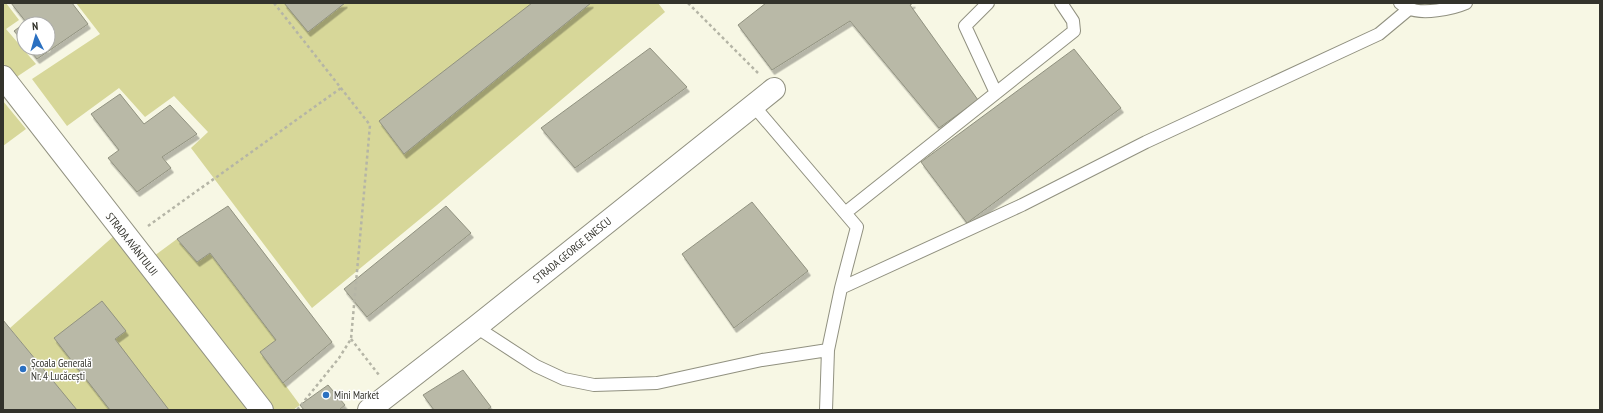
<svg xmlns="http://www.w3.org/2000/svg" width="1603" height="413" font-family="'PT Sans Narrow',sans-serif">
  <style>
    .green { fill: #d7d799 }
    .building { fill: #b9b9a7; stroke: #919280; filter: url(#shadow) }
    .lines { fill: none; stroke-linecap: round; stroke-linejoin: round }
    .service-casing { stroke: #919180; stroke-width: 14 }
    .minor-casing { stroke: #919180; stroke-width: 24 }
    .path { stroke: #b5b5a6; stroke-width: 2.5; stroke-dasharray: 3 3; stroke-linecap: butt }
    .service { stroke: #fff; stroke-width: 12 }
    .minor { stroke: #fff; stroke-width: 22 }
    .poi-dot { fill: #2b70c1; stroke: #fff; stroke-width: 1.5 }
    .labels { text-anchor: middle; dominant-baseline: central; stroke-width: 3; stroke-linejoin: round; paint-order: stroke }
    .street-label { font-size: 11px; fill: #33332c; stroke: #fff }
    .poi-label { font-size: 11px; fill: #33332c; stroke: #fff; text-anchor: start }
  </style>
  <defs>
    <filter id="shadow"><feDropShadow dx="2.5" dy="4.5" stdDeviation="0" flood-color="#0004"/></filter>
  </defs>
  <rect width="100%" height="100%" fill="#f7f7e4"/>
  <path class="green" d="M3 3H6L19 20 6 29 36 64 15 78 3 63Z
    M76 3H658L665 12 437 205 312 308 191 148 208 132 174 96 145 117 119 88 67 126 32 79 100 34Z
    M3 101 26 129 3 146Z
    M115 235 252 410H76L10 328Z
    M177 239 197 262 210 253 276 340 261 352 300 405 293 410H272L154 256Z"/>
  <path class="building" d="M11 3H72L88 24 37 59 28 48H48V24H24V43L14 31 26 22Z
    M284 3H345L308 32Z
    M532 3H591L404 154 379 121Z
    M766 3H913L910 5 978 100 939 128 850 21 772 70 738 25Z
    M650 48 687 87 575 168 541 128Z
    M1074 49 1121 108 967 223 921 162Z
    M120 94 144 124 170 105 197 134 162 157 171 168 137 192 108 158 119 150 91 114Z
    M752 202 808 271 734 328 682 254Z
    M228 206 332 342 283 383 260 352 276 340 210 253 197 262 177 239Z
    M446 206 471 233 367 317 344 289Z
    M102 301 126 331 115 339 169 410H110L54 338Z
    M3 320 77 410H3Z
    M463 370 491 407 487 410H434L423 395Z
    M328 385 345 405 339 410H304L300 405Z"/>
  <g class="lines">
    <defs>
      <path id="service" d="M988 3 965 26 996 93
        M1400 3C1403 5 1406 7 1408 8 1422 15 1452 9 1466 3
        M753 105 857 227 841 288 828 350 826 410
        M845 213 1074 31 1073 21 1061 3
        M841 288 1022 205 1146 142 1379 34 1409 9
        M476 327 536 366 564 379 594 385 657 383 762 360 828 350"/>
      <path id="minor" d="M3 77 262 410
        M369 410 476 327 774 89"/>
    </defs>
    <use href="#service" class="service-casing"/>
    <use href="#minor" class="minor-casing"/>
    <path class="path" d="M274 3 370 125 351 339 339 358 297 410
      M688 3 758 73
      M148 226 341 88
      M351 339 379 375"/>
    <use href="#service" class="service"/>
    <use href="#minor" class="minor"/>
  </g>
  <g class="poi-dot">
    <circle cx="23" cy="369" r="4"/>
    <circle cx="326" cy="395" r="4"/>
  </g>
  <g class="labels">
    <g class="street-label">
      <text transform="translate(132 244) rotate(52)">STRADA AVÂNTULUI</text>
      <text transform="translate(572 250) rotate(-39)">STRADA GEORGE ENESCU</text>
    </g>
    <g class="poi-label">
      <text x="31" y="363">Școala Generală<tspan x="31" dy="13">Nr. 4 Lucăcești</tspan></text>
      <text x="334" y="395">Mini Market</text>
    </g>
  </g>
  <rect width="1603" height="413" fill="none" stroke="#33332c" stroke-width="8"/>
  <g transform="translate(36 36) rotate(355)"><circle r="19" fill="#ffffff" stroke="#adadab"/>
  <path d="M0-3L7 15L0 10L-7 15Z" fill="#2b70c1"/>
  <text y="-6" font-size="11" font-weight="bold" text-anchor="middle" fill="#33332c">N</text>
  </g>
</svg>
